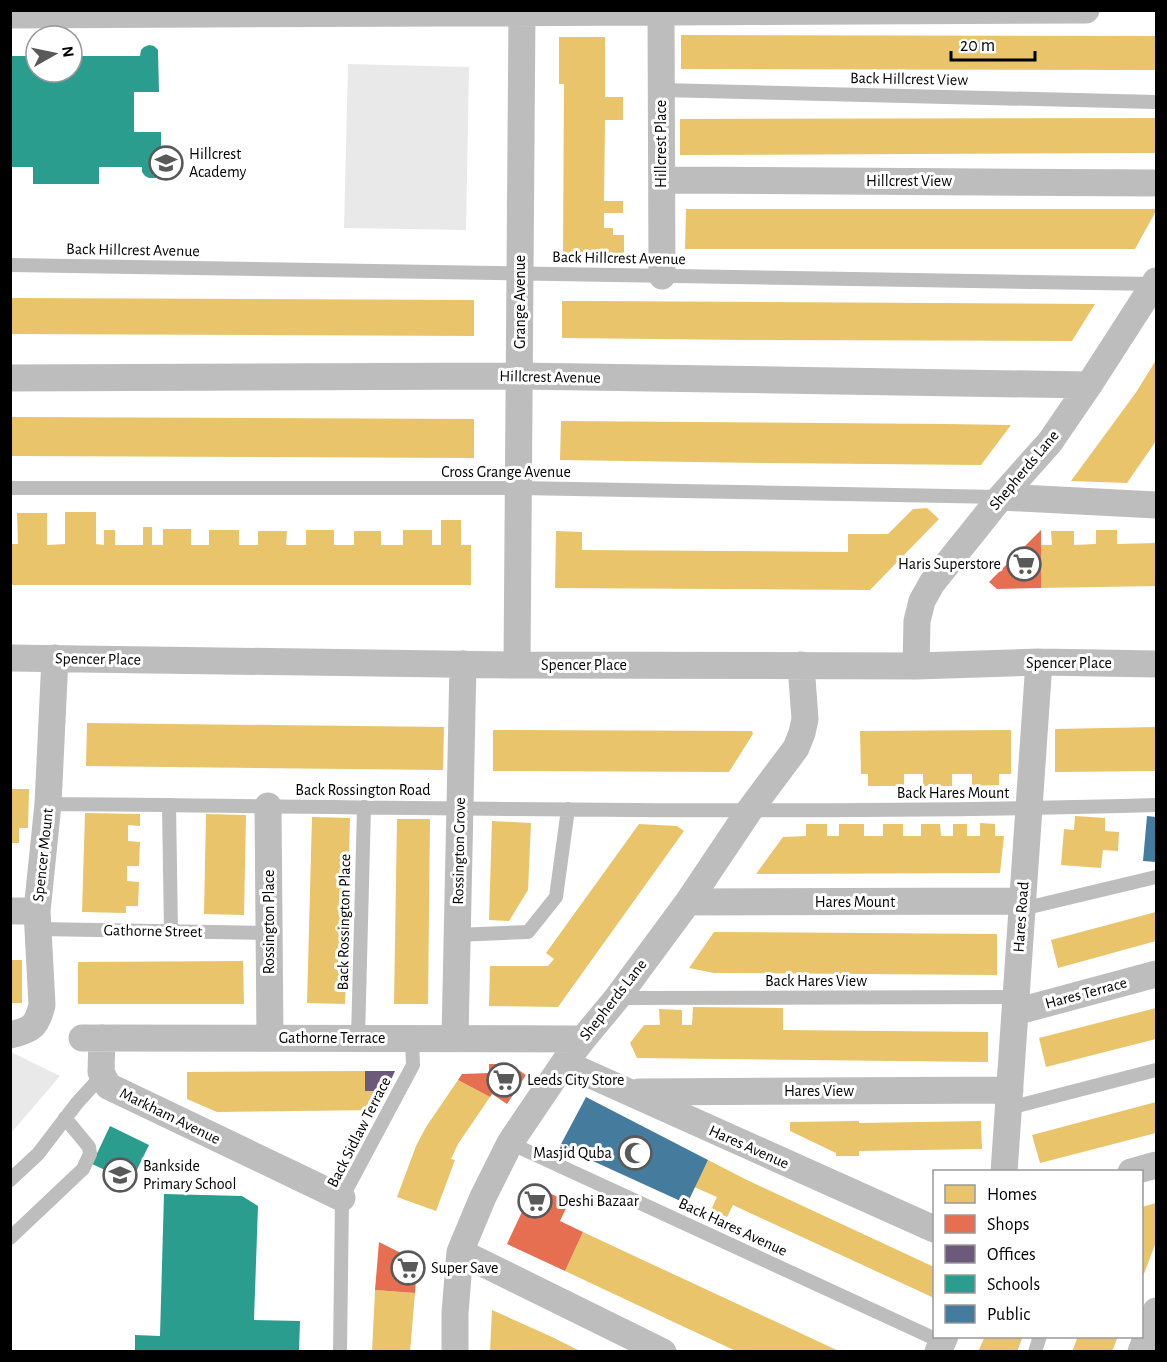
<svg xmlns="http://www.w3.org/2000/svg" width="1167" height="1362" font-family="'Alegreya Sans',sans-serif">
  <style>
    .green { fill: #e9e9e9 }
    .homes { fill: #e9c46a }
    .shops { fill: #e76f51 }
    .offices { fill: #6d597a }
    .schools { fill: #2a9d8f }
    .public { fill: #457b9d }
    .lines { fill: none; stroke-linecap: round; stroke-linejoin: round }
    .lane { stroke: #bdbdbd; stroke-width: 14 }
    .street { stroke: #bdbdbd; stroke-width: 27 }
    .labels { text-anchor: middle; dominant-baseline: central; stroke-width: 6; stroke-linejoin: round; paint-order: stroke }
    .street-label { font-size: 16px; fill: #000; stroke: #fff }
    .poi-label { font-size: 16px; fill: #000; stroke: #fff; text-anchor: start }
  </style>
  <rect width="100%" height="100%" fill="#fff"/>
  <path class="green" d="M348 64 469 67 466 230 344 228Z
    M11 1052 60 1076 11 1133Z"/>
  <path class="homes" d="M681 35 1156 36V70L681 69Z
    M559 37H605V97H623V120H605L604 201H623V213H604V228H613V235H624V254H563L564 84H559Z
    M1156 118V153L680 155V119Z
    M686 209H1156V211L1135 249H685Z
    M10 298 474 300V336L10 334Z
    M562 301H591L1095 304 1072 341 747 340 562 338Z
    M1156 360V441L1127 483 1071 481 1137 391Z
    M10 417 474 419V458L10 456Z
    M561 421 945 424 1011 425 981 465 767 463 560 460Z
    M927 508 939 519 870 590 555 588 556 531 582 532V550L848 552V534H888L913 509Z
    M65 512H96V544L104 545V530H115V545H143V527H152V545H163V529H191V545H209V530H239V545H258V531H287L286 545H306V530H334V545H354V531H381V545H403V530H432V545H441V520H461V545H471V585H10V544H18L17 513H47V545L65 544Z
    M1096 530H1117V544L1156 543V586L1041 588V545H1052L1051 531H1074V545L1096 544Z
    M87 723 444 727 443 770 86 766Z
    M1156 727V771L1055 772V729Z
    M493 730 752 731 753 734 729 772 493 771Z
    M1011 730V774H999V785L972 786V774H952V786H923V774H904V786H868V774H861L860 731Z
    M10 789H29L28 828H19V843H10Z
    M85 813 140 814V826L128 825V841L140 842 139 866H127V881L139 882 138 906H126V913L82 912Z
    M206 814 246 815 244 915 204 914Z
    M1075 816 1105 818V831L1119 832 1118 851 1103 850 1101 868 1061 865 1064 829 1074 830Z
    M312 817 350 818 345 1004 307 1003Z
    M397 819H430L428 1004H394Z
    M492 821 531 823 528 890 509 921 489 920Z
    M980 823 995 824V836H1004L1000 873 756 874 783 837 806 836V824H827V836H839V824H864V836H883V824H903V836H921V824H940L941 836H953V824H967V836H980Z
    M639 824 677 826 684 831 558 1007 489 1006 490 966H548L554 959 546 953Z
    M1156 912V941L1058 968 1051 940Z
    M714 932 997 934V975L714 973 689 968Z
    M10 960H22V1003H10Z
    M243 961 244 1004H78V962Z
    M693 1007 783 1008V1030L988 1032V1062L637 1058 630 1043 644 1025H660L659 1009 682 1010V1025H692Z
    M1156 1008V1039L1046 1067 1039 1038Z
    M365 1071V1091H386L377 1110 217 1112 187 1099V1072Z
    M458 1080 490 1097 458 1144 451 1159 455 1160 436 1211 397 1197 416 1146 426 1127Z
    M1156 1102V1133L1040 1163 1032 1135Z
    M859 1121V1123L981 1121 982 1149 859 1151V1156H836V1153L790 1131V1122Z
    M708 1160 747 1180 934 1267V1298L735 1206 733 1205 727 1217 711 1210 717 1197 694 1187Z
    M1156 1203V1242L1142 1279V1207Z
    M583 1232 645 1261 841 1352H738L665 1318 565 1271Z
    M375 1290 415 1293 410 1352H372Z
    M492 1310 552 1337 582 1352H490Z
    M985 1336H1023L1017 1352H978Z
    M1078 1336H1118L1112 1352H1072Z"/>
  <path class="shops" d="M1041 530V588L997 589 989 582Z
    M489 1064H510L526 1075 507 1104 492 1094 490 1097 458 1080 462 1074 489 1073Z
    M534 1186 569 1202 560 1221 583 1232 565 1271 507 1244Z
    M379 1242 417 1261 415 1293 375 1290Z"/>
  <path class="offices" d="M365 1071H395L386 1091H365Z"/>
  <path class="schools" d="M149 45 154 46 158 50 159 92H134V132H161V167L160 173 156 178H149L145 176 142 172V167H99V184H33V167H10V56H36V72H72V56H140L141 50 144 47Z
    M110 1126 149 1145 131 1182 92 1164Z
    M164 1194 242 1196 258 1206 254 1320 300 1321 299 1352H135V1335L160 1336Z"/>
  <path class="public" d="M1147 816 1156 817V862L1143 861Z
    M586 1097 708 1160 687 1204 560 1146Z"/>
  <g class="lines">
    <path class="lane" d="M661 90 1156 102
      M10 265 1154 284
      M10 488H519L1001 497
      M48 804C417 807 787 816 1156 805
      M169 805 171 931
      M1022 909 1156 877
      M38 929 268 933
      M457 935 528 932 556 897 568 809
      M617 998 1016 997
      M358 1038 364 807
      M1009 1108 1156 1070
      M510 1143 942 1342
      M10 1180 38 1154 77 1103 97 1081 101 1072
      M10 1238 83 1169 90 1154 89 1147 65 1118
      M340 1352 342 1198 413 1065 412 1038
      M1035 1352 1040 1336"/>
    <path class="street" d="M661 12 662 276
      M10 15 1086 10
      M662 180 1156 183
      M10 378 519 376 1089 385
      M1001 497 1156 505
      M10 658 517 665 916 666 1039 662 1156 664
      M517 665 522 10
      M916 666 917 621 922 601 932 583 1001 497 1050 442 1089 385 1156 281
      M268 806 270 1038
      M688 902 1022 901
      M10 911H37
      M1015 1012 1156 974
      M10 1035C32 1030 37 1026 42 1005L37 911 48 804 55 658
      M82 1038 583 1039
      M102 1038 101 1072 108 1086 342 1198
      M455 1038 463 664
      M564 1063 934 1229
      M639 1092 1010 1090
      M1004 1172 1039 662
      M1131 1172 1156 1165
      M460 1252 663 1352
      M455 1352V1313L460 1252 483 1197 510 1143 564 1063 583 1039 617 998 688 902 749 811 796 748 802 733 805 719 801 665
      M938 1352 945 1336
      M1141 1352 1156 1311"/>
  </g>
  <defs>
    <symbol id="school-ring" viewBox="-11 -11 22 22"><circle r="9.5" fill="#fff" stroke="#595959" stroke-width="1.5"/><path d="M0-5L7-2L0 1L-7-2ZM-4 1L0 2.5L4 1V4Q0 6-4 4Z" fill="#595959"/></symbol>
    <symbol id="supermarket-ring" viewBox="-11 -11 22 22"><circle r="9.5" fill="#fff" stroke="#595959" stroke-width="1.5"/><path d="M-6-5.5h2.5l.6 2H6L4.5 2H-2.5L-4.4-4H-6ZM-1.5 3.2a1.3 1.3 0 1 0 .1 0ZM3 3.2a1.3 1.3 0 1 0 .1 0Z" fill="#595959"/></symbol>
    <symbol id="mosque-ring" viewBox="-11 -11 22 22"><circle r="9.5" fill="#fff" stroke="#595959" stroke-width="1.5"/><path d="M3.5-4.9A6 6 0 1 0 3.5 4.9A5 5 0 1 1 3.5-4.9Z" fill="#595959"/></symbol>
  </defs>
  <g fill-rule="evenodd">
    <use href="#school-ring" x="147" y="144" width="38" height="38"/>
    <use href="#supermarket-ring" x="1005" y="545" width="38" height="38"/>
    <use href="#supermarket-ring" x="485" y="1061" width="38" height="38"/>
    <use href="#mosque-ring" x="616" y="1134" width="38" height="38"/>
    <use href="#school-ring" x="101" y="1156" width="38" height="38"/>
    <use href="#supermarket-ring" x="516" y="1182" width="38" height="38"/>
    <use href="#supermarket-ring" x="389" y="1249" width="38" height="38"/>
  </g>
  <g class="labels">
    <g class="street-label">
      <text transform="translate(909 79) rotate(1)">Back Hillcrest View</text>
      <text transform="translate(661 144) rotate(-90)">Hillcrest Place</text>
      <text x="909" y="181">Hillcrest View</text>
      <text transform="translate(133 250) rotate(1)">Back Hillcrest Avenue</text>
      <text transform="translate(619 258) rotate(1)">Back Hillcrest Avenue</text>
      <text transform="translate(520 302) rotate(-90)">Grange Avenue</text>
      <text transform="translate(550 377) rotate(1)">Hillcrest Avenue</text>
      <text transform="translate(1024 470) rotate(-50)">Shepherds Lane</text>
      <text x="506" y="472">Cross Grange Avenue</text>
      <text transform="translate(98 659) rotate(1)">Spencer Place</text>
      <text x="1069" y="663">Spencer Place</text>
      <text x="584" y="665">Spencer Place</text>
      <text x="363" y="790">Back Rossington Road</text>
      <text x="953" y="793">Back Hares Mount</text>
      <text transform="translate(459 851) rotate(-89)">Rossington Grove</text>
      <text transform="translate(43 855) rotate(-84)">Spencer Mount</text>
      <text x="855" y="902">Hares Mount</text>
      <text transform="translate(1021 917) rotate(-86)">Hares Road</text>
      <text transform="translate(269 922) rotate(-90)">Rossington Place</text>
      <text transform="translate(344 922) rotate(-89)">Back Rossington Place</text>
      <text transform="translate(153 931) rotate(1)">Gathorne Street</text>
      <text x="816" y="981">Back Hares View</text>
      <text transform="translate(1086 993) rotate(-15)">Hares Terrace</text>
      <text transform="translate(613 1000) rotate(-52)">Shepherds Lane</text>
      <text x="332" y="1038">Gathorne Terrace</text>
      <text x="819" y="1091">Hares View</text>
      <text transform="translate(170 1116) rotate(26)">Markham Avenue</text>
      <text transform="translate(359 1132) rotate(-63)">Back Sidlaw Terrace</text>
      <text transform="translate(749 1147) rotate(24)">Hares Avenue</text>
      <text transform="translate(733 1227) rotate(25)">Back Hares Avenue</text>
    </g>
    <g class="poi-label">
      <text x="189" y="154">Hillcrest<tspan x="189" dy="18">Academy</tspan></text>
      <text x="1001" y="564" text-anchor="end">Haris Superstore</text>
      <text x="527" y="1080">Leeds City Store</text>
      <text x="612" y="1153" text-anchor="end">Masjid Quba</text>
      <text x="143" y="1166">Bankside<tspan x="143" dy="18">Primary School</tspan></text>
      <text x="558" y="1201">Deshi Bazaar</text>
      <text x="431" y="1268">Super Save</text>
    </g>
  </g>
  <rect width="1167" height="1362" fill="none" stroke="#000000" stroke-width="24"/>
  <rect x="933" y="1170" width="210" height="168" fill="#ffffff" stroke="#999999" stroke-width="1.5"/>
  <rect x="945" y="1185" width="30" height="18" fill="#e9c46a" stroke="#999999" stroke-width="1.5"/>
  <text x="987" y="1200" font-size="18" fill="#000000">Homes</text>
  <rect x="945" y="1215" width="30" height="18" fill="#e76f51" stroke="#999999" stroke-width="1.5"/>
  <text x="987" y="1230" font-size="18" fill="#000000">Shops</text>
  <rect x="945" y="1245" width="30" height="18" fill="#6d597a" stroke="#999999" stroke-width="1.5"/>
  <text x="987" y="1260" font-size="18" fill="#000000">Offices</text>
  <rect x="945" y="1275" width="30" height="18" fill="#2a9d8f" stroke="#999999" stroke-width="1.5"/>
  <text x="987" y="1290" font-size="18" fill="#000000">Schools</text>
  <rect x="945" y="1305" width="30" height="18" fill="#457b9d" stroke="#999999" stroke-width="1.5"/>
  <text x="987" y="1320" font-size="18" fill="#000000">Public</text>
  <g transform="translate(54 54) rotate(81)"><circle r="28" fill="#ffffff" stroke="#999999" stroke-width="1.5"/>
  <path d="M0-4.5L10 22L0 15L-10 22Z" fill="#595959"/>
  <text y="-9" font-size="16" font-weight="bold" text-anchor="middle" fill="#000000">N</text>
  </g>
  <path d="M951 51v9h84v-9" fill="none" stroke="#000000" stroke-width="3"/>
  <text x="960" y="51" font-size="18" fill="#000000" stroke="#ffffff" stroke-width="4.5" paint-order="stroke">20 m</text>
</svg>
